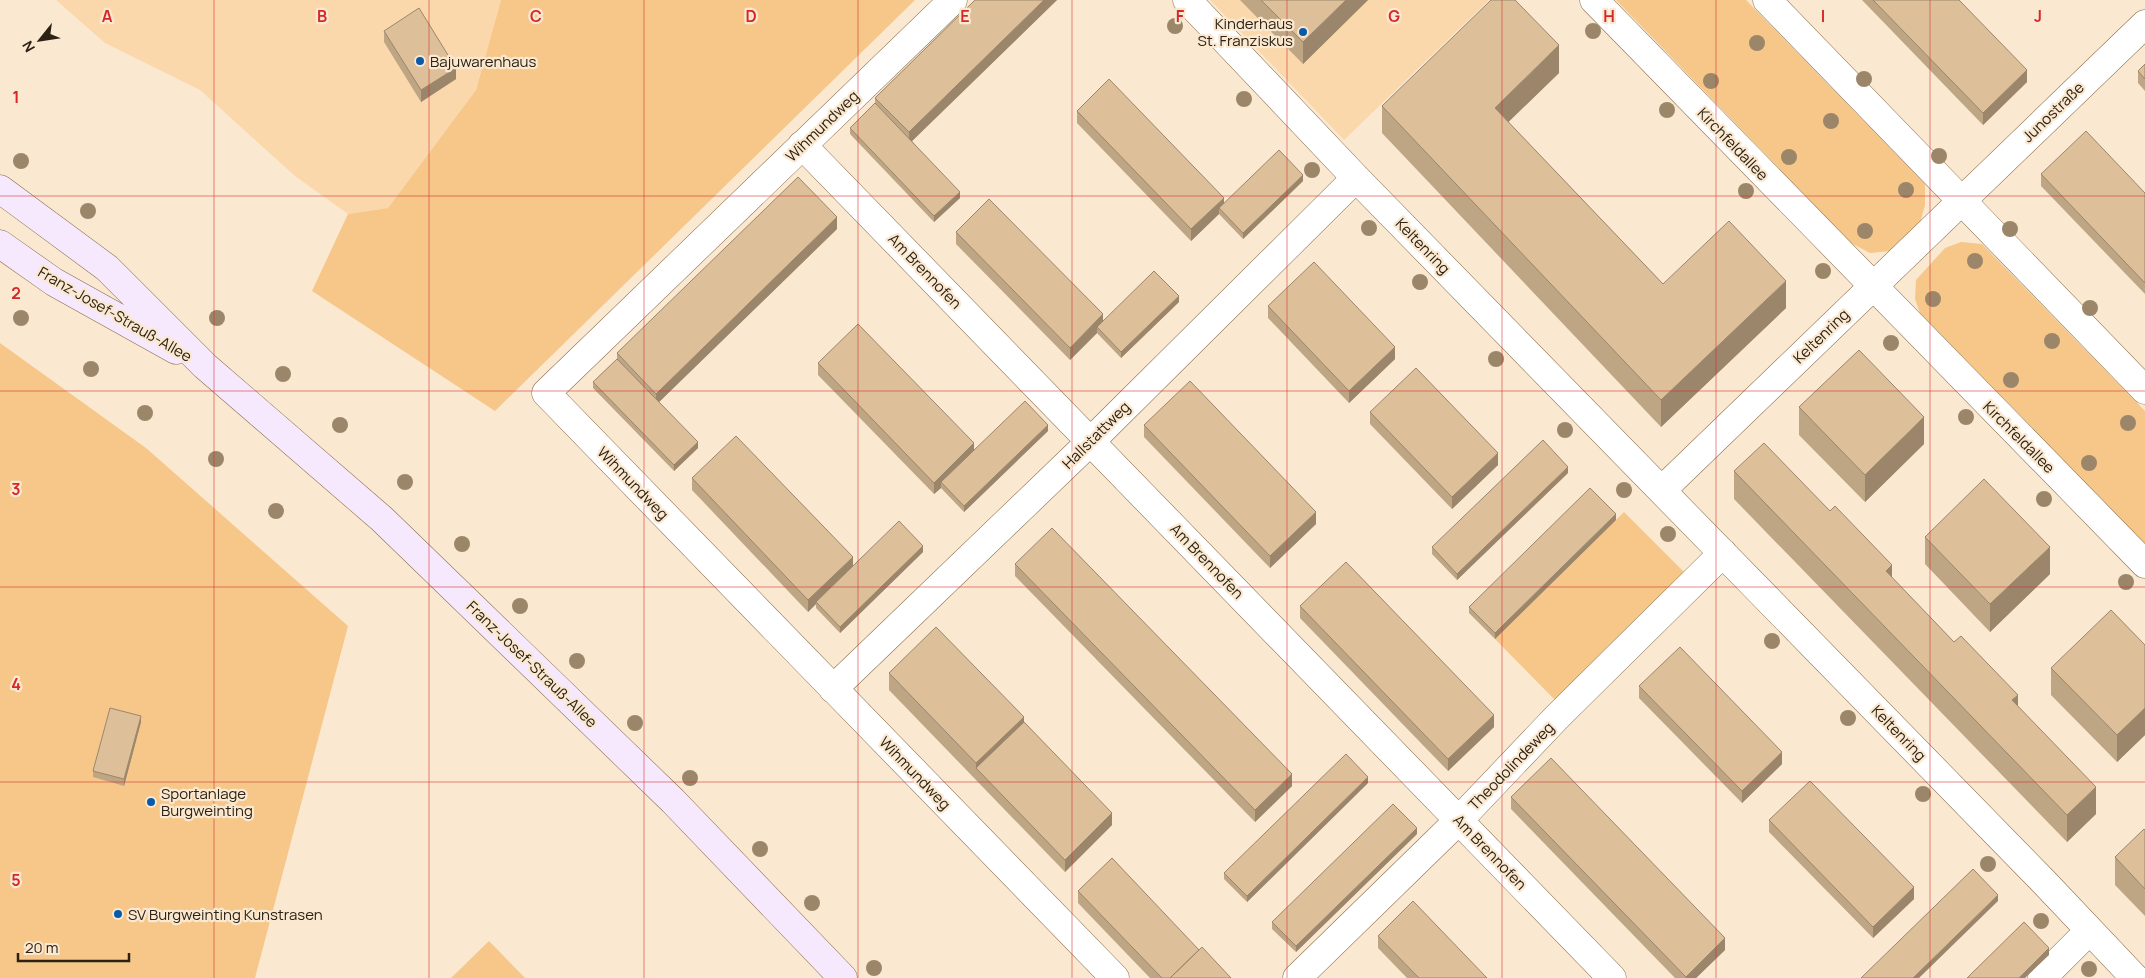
<svg xmlns="http://www.w3.org/2000/svg" width="2145" height="978" font-family="Manrope,sans-serif">
  <style>
    .built { fill: #fbd8ab }
    .green { fill: #f6c789 }
    .lines { fill: none; stroke-linecap: round; stroke-linejoin: round }
    .street-casing { stroke: #886d4a; stroke-width: 29 }
    .secondary-casing { stroke: #886d4a; stroke-width: 29 }
    .street { stroke: #fff; stroke-width: 28 }
    .secondary { stroke: #f6e8fd; stroke-width: 28 }
    .tree { fill: #9b8669 }
    .wall { fill: #bea584 }
    .shaded-wall { fill: #9b866b }
    .building { fill: #ddc099; stroke: #9b866b }
    .grid { fill: none; stroke: #d62828; stroke-width: 1; stroke-opacity: 0.55 }
    .poi-dot { fill: #0a5aa9; stroke: #fae8d1; stroke-width: 2 }
    .labels { text-anchor: middle; dominant-baseline: central; stroke-width: 4.5; stroke-linejoin: round; paint-order: stroke }
    .poi-label { font-size: 15px; fill: #2c2112; stroke: #fae8d1; text-anchor: start }
    .street-label { font-size: 15px; fill: #2c2112; stroke: #fae8d1 }
    .grid-label { font-size: 16px; text-anchor: middle; font-weight: bold; fill: #d62828; stroke: #fae8d1; stroke-width: 4.5; stroke-linejoin: round; paint-order: stroke }
  </style>
  <rect width="100%" height="100%" fill="#fae8d1"/>
  <path class="built" d="M56 0H501L476 90 388 208 348 214 295 176 200 90 105 43Z
    M1210 0H1489L1344 140Z"/>
  <path class="green" d="M501 0H915L495 411 312 291 348 214 388 208 476 90Z
    M1616 0H1746L1925 184V205L1920 223 1891 251 1870 253 1851 243Z
    M1961 242 1982 244 2145 411V549L1921 316 1915 299 1916 280 1945 248Z
    M0 343 146 448 348 626 255 978H0Z
    M1624 512 1684 572 1555 700 1495 639Z
    M489 941 525 978H451Z"/>
  <g class="lines">
    <defs>
      <path id="street" d="M953 0 546 393 1115 978
        M1187 0 1356 178 2044 882 2135 978
        M1594 0 2145 564
        M1767 0 2145 390
        M802 145 1612 978
        M1662 490 2145 24
        M833 689 1091 441 1356 178
        M1297 978 1459 820 1557 717 1723 553
        M2042 978 2089 931"/>
      <path id="secondary" d="M0 189 107 268 205 366 382 519 673 801 843 978
        M0 244 54 282 176 350"/>
    </defs>
    <use href="#street" class="street-casing"/>
    <use href="#secondary" class="secondary-casing"/>
    <use href="#street" class="street"/>
    <use href="#secondary" class="secondary"/>
  </g>
  <g class="tree">
    <circle cx="1175" cy="26" r="8"/>
    <circle cx="1593" cy="31" r="8"/>
    <circle cx="1757" cy="43" r="8"/>
    <circle cx="1864" cy="79" r="8"/>
    <circle cx="1711" cy="81" r="8"/>
    <circle cx="1244" cy="99" r="8"/>
    <circle cx="1667" cy="110" r="8"/>
    <circle cx="1831" cy="121" r="8"/>
    <circle cx="1939" cy="156" r="8"/>
    <circle cx="1789" cy="157" r="8"/>
    <circle cx="21" cy="161" r="8"/>
    <circle cx="1312" cy="170" r="8"/>
    <circle cx="1906" cy="190" r="8"/>
    <circle cx="1746" cy="191" r="8"/>
    <circle cx="88" cy="211" r="8"/>
    <circle cx="1369" cy="228" r="8"/>
    <circle cx="2010" cy="229" r="8"/>
    <circle cx="1865" cy="231" r="8"/>
    <circle cx="1975" cy="261" r="8"/>
    <circle cx="1823" cy="271" r="8"/>
    <circle cx="1420" cy="282" r="8"/>
    <circle cx="1933" cy="299" r="8"/>
    <circle cx="2090" cy="308" r="8"/>
    <circle cx="21" cy="318" r="8"/>
    <circle cx="217" cy="318" r="8"/>
    <circle cx="2052" cy="341" r="8"/>
    <circle cx="1891" cy="343" r="8"/>
    <circle cx="1496" cy="359" r="8"/>
    <circle cx="91" cy="369" r="8"/>
    <circle cx="283" cy="374" r="8"/>
    <circle cx="2011" cy="380" r="8"/>
    <circle cx="145" cy="413" r="8"/>
    <circle cx="1966" cy="417" r="8"/>
    <circle cx="2128" cy="423" r="8"/>
    <circle cx="340" cy="425" r="8"/>
    <circle cx="1565" cy="430" r="8"/>
    <circle cx="216" cy="459" r="8"/>
    <circle cx="2089" cy="463" r="8"/>
    <circle cx="405" cy="482" r="8"/>
    <circle cx="1624" cy="490" r="8"/>
    <circle cx="2044" cy="499" r="8"/>
    <circle cx="276" cy="511" r="8"/>
    <circle cx="1668" cy="534" r="8"/>
    <circle cx="462" cy="544" r="8"/>
    <circle cx="2126" cy="582" r="8"/>
    <circle cx="520" cy="606" r="8"/>
    <circle cx="1772" cy="641" r="8"/>
    <circle cx="577" cy="661" r="8"/>
    <circle cx="1848" cy="718" r="8"/>
    <circle cx="635" cy="723" r="8"/>
    <circle cx="690" cy="778" r="8"/>
    <circle cx="1923" cy="794" r="8"/>
    <circle cx="760" cy="849" r="8"/>
    <circle cx="1988" cy="864" r="8"/>
    <circle cx="812" cy="903" r="8"/>
    <circle cx="2041" cy="921" r="8"/>
    <circle cx="874" cy="968" r="8"/>
    <circle cx="2089" cy="969" r="8"/>
  </g>
  <path class="wall" d="M975 0H1057L912 141 960 198 934 222 850 134V128L875 103V98Z
    M1240 0H1368L1303 64Z
    M1862 0H1959L2027 82 1983 125Z
    M384 31 456 79 421 102 384 42Z
    M2145 64V91L2138 83V71Z
    M1559 73 1508 122 1663 284 1786 308 1661 427 1382 133V106Z
    M1077 111 1224 204 1303 181 1243 239 1219 214 1191 241 1077 123Z
    M2041 174 2145 193V294L2041 186Z
    M837 229 659 402 698 448 674 471 593 388V382L617 359V353Z
    M956 232 1103 320 1179 302 1121 358 1097 333 1070 360 956 244Z
    M1268 306 1395 359 1349 403 1268 318Z
    M818 363 974 449 1048 431 964 512 941 488 934 494 818 375Z
    M1799 407 1924 444 1865 502 1799 435Z
    M1370 412 1498 465 1452 509 1370 424Z
    M1144 425 1316 524 1270 568 1144 437Z
    M1734 471 1892 578 1954 642 2018 706 2096 814 2067 842 1734 499Z
    M1568 473 1457 580 1432 554V547Z
    M692 478 853 566 923 552 840 633 816 608V604L808 612 692 490Z
    M1616 520 1495 639 1469 613V607Z
    M1925 537 2050 574 1990 632 1925 564Z
    M1015 564 1292 786 1255 822 1015 576Z
    M1300 606 1494 727 1448 771 1300 618Z
    M2145 645V735L2117 762 2051 695V668Z
    M889 673 1024 722 1112 825 1065 872 889 690Z
    M1639 686 1782 764 1742 803 1639 698Z
    M141 722 124 786 93 777V771Z
    M1368 783 1247 902 1224 879V873Z
    M1511 797 1725 950 1696 978H1675L1511 809Z
    M1769 820 1914 899 1873 938 1769 832Z
    M2145 830V916L2115 885V857Z
    M1417 834 1296 952 1272 929V922Z
    M1078 891 1199 950 1231 978H1150L1078 903Z
    M1378 936 1487 978H1407L1378 948Z"/>
  <path class="shaded-wall" d="M1044 0H1057L909 144V132Z
    M1346 0H1368L1303 64V42Z
    M1559 45V73L1495 135V108Z
    M456 68V79L421 102V90Z
    M2027 70V82L1983 125V113Z
    M1303 175V181L1243 239V233Z
    M960 192V198L934 222V216Z
    M1224 198V210L1219 208V214L1191 241V229Z
    M837 217V229L656 405V394Z
    M1786 281V308L1661 427V400Z
    M1179 296V302L1121 358V352Z
    M1103 314V326L1097 327V333L1070 360V348Z
    M1395 347V359L1349 403V391Z
    M1924 417V444L1865 502V475Z
    M1048 425V431L964 512V506Z
    M698 442V448L674 471V465Z
    M974 443V455L941 482V488L934 494V483Z
    M1498 453V465L1452 509V497Z
    M1568 467V473L1457 580V574Z
    M1316 512V524L1270 568V556Z
    M1616 514V520L1495 639V633Z
    M923 546V552L840 633V627Z
    M2050 547V574L1990 632V604Z
    M853 557V569L816 602V604L808 612V600Z
    M1892 565V592L1886 571Z
    M2018 695V722L2012 700Z
    M2145 708V735L2117 762V735Z
    M1494 715V727L1448 771V759Z
    M141 716V722L124 786V779Z
    M1024 717V734L976 768V763Z
    M1782 752V764L1742 803V791Z
    M1292 774V786L1255 822V810Z
    M1368 777V783L1247 902V896Z
    M2096 787V814L2067 842V815Z
    M1112 813V825L1065 872V860Z
    M1417 828V834L1296 952V946Z
    M1914 887V899L1873 938V927Z
    M1998 895V901L1919 978H1913Z
    M1725 938V950L1696 978H1686V977Z
    M2049 948V955L2025 978H2019Z"/>
  <path class="building" d="M975 0H1044L909 132 875 98Z
    M1261 0H1346L1303 42Z
    M1491 0H1515L1559 45 1495 108 1663 284 1729 221 1786 281 1661 400 1382 106Z
    M1873 0H1959L2027 70 1983 113Z
    M419 8 456 68 421 90 384 31Z
    M2145 64V79L2138 71Z
    M1109 79 1224 198 1191 229 1077 111Z
    M875 103 960 192 934 216 850 128Z
    M2086 131 2145 193V283L2041 174Z
    M1279 150 1303 175 1243 233 1219 208Z
    M798 177 837 217 656 394 617 353Z
    M989 199 1103 314 1070 348 956 232Z
    M1314 262 1395 347 1349 391 1268 306Z
    M1154 271 1179 296 1121 352 1097 327Z
    M858 324 974 443 934 483 818 363Z
    M1859 350 1924 417 1865 475 1799 407Z
    M617 359 698 442 674 465 593 382Z
    M1416 368 1498 453 1452 497 1370 412Z
    M1190 381 1316 512 1270 556 1144 425Z
    M1025 401 1048 425 964 506 941 482Z
    M736 436 853 557 808 600 692 478Z
    M1543 440 1568 467 1457 574 1432 547Z
    M1764 443 1830 511 1835 506 1892 565 1886 571 1954 642 1961 636 2018 695 2012 700 2096 787 2067 815 1734 471Z
    M1984 479 2050 547 1990 604 1925 537Z
    M1590 488 1616 514 1495 633 1469 607Z
    M899 521 923 546 840 627 816 602Z
    M1052 528 1292 774 1255 810 1015 564Z
    M1346 562 1494 715 1448 759 1300 606Z
    M2111 610 2145 645V708L2117 735 2051 668Z
    M936 627 1024 717 976 763 889 673Z
    M1680 647 1782 752 1742 791 1639 686Z
    M110 708 141 716 124 779 93 771Z
    M1024 722 1112 813 1065 860 976 768Z
    M1346 754 1368 777 1247 896 1224 873Z
    M1551 758 1725 938 1686 977 1511 797Z
    M1810 781 1914 887 1873 927 1769 820Z
    M1393 804 1417 828 1296 946 1272 922Z
    M2144 829 2145 830V889L2115 857Z
    M1112 858 1199 950 1170 978H1162L1078 891Z
    M1973 869 1998 895 1913 978H1861Z
    M1413 901 1487 978H1419L1378 936Z
    M2024 922 2049 948 2019 978H1967Z
    M1202 947 1231 978H1170Z"/>
  <path class="grid" d="M214 0V978M429 0V978M644 0V978M858 0V978M1072 0V978M1287 0V978M1502 0V978M1716 0V978M1930 0V978M0 196H2145M0 391H2145M0 587H2145M0 782H2145"/>
  <g class="poi-dot">
    <circle cx="1303" cy="32" r="5"/>
    <circle cx="420" cy="61" r="5"/>
    <circle cx="151" cy="802" r="5"/>
    <circle cx="118" cy="914" r="5"/>
  </g>
  <g class="labels">
    <g class="poi-label">
      <text x="1293" y="23" text-anchor="end">Kinderhaus<tspan x="1293" dy="17">St. Franziskus</tspan></text>
      <text x="430" y="61">Bajuwarenhaus</text>
      <text x="161" y="793">Sportanlage<tspan x="161" dy="17">Burgweinting</tspan></text>
      <text x="128" y="914">SV Burgweinting Kunstrasen</text>
    </g>
    <g class="street-label">
      <text transform="translate(2053 112) rotate(-44)">Junostraße</text>
      <text transform="translate(822 126) rotate(-44)">Wihmundweg</text>
      <text transform="translate(1733 144) rotate(46)">Kirchfeldallee</text>
      <text transform="translate(1423 246) rotate(46)">Keltenring</text>
      <text transform="translate(925 271) rotate(46)">Am Brennofen</text>
      <text transform="translate(115 314) rotate(30)">Franz-Josef-Strauß-Allee</text>
      <text transform="translate(1821 336) rotate(-44)">Keltenring</text>
      <text transform="translate(1096 435) rotate(-45)">Hallstattweg</text>
      <text transform="translate(2019 437) rotate(45)">Kirchfeldallee</text>
      <text transform="translate(633 483) rotate(46)">Wihmundweg</text>
      <text transform="translate(1207 561) rotate(46)">Am Brennofen</text>
      <text transform="translate(532 664) rotate(44)">Franz-Josef-Strauß-Allee</text>
      <text transform="translate(1899 733) rotate(46)">Keltenring</text>
      <text transform="translate(1511 766) rotate(-46)">Theodolindeweg</text>
      <text transform="translate(915 773) rotate(46)">Wihmundweg</text>
      <text transform="translate(1490 852) rotate(46)">Am Brennofen</text>
    </g>
  </g>
  <g class="grid-label">
    <text x="107" y="22">A</text>
    <text x="322" y="22">B</text>
    <text x="536" y="22">C</text>
    <text x="751" y="22">D</text>
    <text x="965" y="22">E</text>
    <text x="1180" y="22">F</text>
    <text x="1394" y="22">G</text>
    <text x="1609" y="22">H</text>
    <text x="1823" y="22">I</text>
    <text x="2038" y="22">J</text>
    <text x="16" y="103">1</text>
    <text x="16" y="299">2</text>
    <text x="16" y="495">3</text>
    <text x="16" y="690">4</text>
    <text x="16" y="886">5</text>
  </g>
  <g transform="translate(40 40) rotate(240)" stroke="#fae8d1" stroke-width="4" paint-order="stroke">
  <path d="M0-4L9 19L0 12L-9 19Z" fill="#2c2112"/>
  <text y="-8" font-size="14" font-weight="bold" text-anchor="middle" fill="#2c2112">N</text>
  </g>
  <path d="M18 953v8h111v-8" fill="none" stroke="#2c2112" stroke-width="2.5"/>
  <text x="25" y="953" font-size="15" fill="#2c2112" stroke="#fae8d1" stroke-width="4" paint-order="stroke">20 m</text>
</svg>
